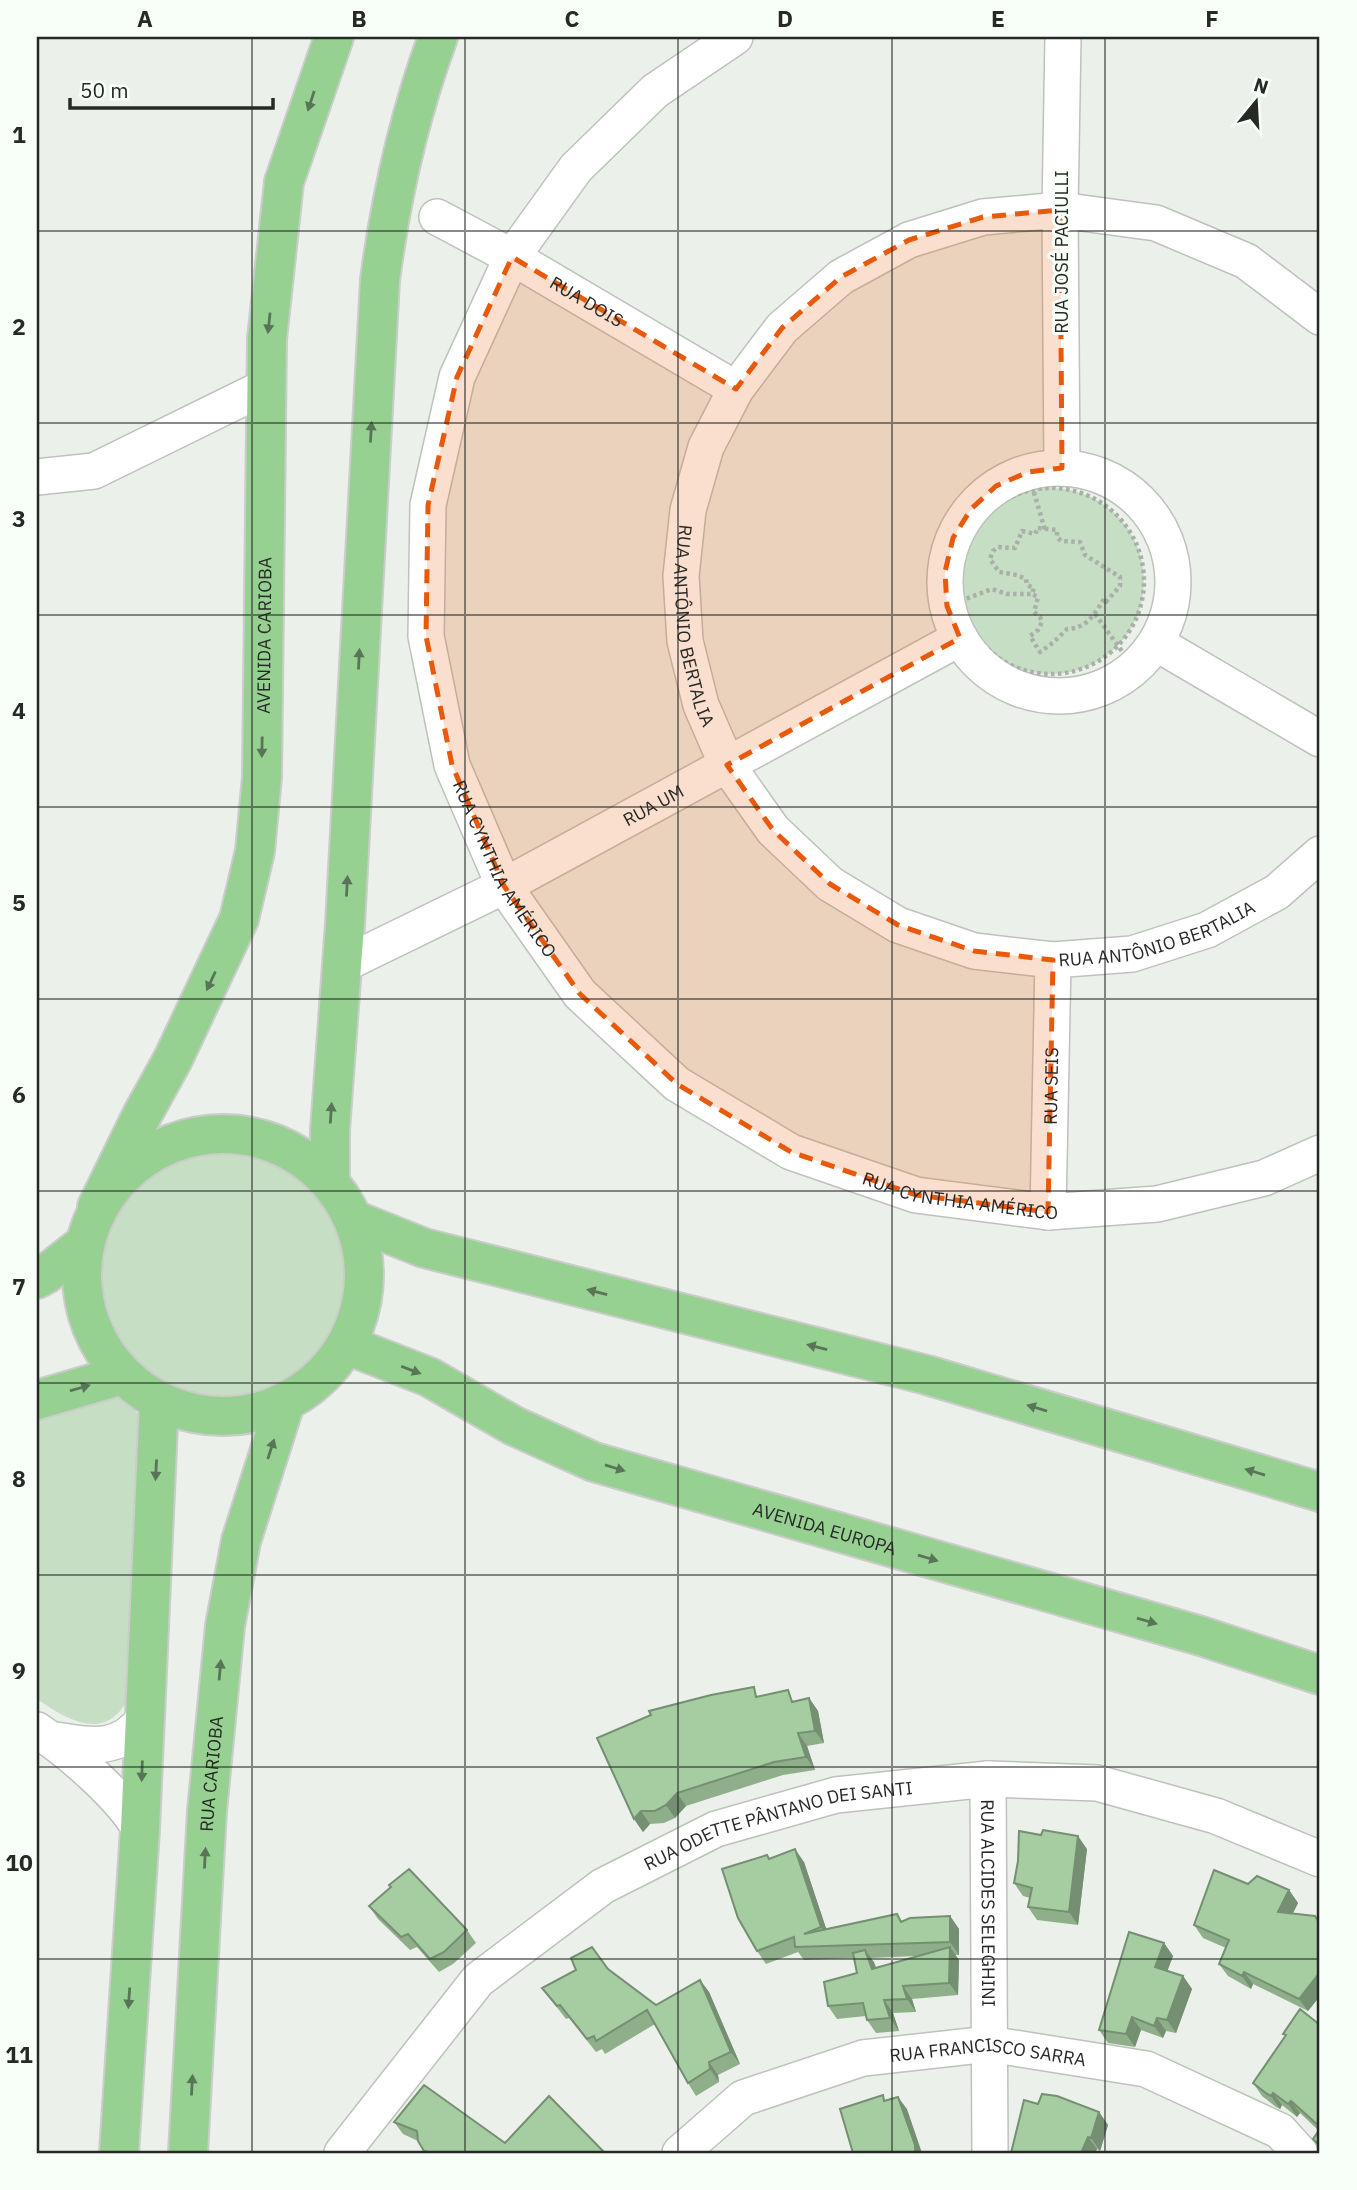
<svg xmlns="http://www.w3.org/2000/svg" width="1357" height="2190" font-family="'IBM Plex Sans',sans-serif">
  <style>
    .green { fill: #c6dec3 }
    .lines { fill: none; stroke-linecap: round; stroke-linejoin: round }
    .minor-casing { stroke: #bdc2bc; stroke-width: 38 }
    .major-casing { stroke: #cbcccb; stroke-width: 42 }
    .path { stroke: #aaafaa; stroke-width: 4.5; stroke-dasharray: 3.5 3.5; stroke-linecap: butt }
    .minor { stroke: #fff; stroke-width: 35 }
    .major { stroke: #97d192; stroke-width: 38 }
    .wall { fill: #8faf8a; fill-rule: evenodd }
    .shaded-wall { fill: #748f71 }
    .building { fill: #a6cca1; stroke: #748f71; stroke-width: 2 }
    .oneway { fill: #597557 }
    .marked { fill: #e8590c; fill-opacity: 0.2; stroke: #e8590c; stroke-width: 5; stroke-dasharray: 14 9; stroke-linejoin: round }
    .grid { fill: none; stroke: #272927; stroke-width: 2; stroke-opacity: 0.55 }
    .labels { text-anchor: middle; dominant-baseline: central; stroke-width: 6; stroke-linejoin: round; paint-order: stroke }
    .street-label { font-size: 18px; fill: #272927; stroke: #f8fef8 }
    .neatline { fill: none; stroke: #272927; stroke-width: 2.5 }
    .grid-label { font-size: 23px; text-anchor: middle; font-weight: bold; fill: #272927 }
  </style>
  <rect width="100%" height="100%" fill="#ebf1ea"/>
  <path class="green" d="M958 581a93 93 0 1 1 186 0a93 93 0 1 1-186 0Z
    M96 1275a128 128 0 1 1 256 0a128 128 0 1 1-256 0Z
    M110 1393C124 1399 132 1406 141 1418L132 1691C109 1744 72 1723 37 1699V1416Z"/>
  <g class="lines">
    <defs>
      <g id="minor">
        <path id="s1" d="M735 37 655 91 576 168 512 257 457 377 428 505 426 636 452 765 504 886 580 994 677 1084 791 1152 916 1195 1048 1212 1157 1204 1264 1178 1320 1153"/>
        <path id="s2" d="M437 217 512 257 736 389"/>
        <path id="s3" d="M1320 317 1246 261 1156 223 1060 210 983 217 909 240 841 277 782 328 736 389 706 447 688 510 681 576 685 641 701 705 727 765 773 830 830 884 898 925 974 951 1053 960 1132 954 1207 930 1277 892 1320 854"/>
        <path d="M1062 468 1060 210 1063 37"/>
        <circle cx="1059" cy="582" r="114"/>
        <path d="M37 477 94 471 267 386"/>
        <path d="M1156 643 1320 739"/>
        <path id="s4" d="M342 965 504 886 960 638"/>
        <path id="s5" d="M1048 1212 1053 960"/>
        <path d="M37 1730C70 1752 120 1795 140 1829"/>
        <path d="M50 1739C88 1745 117 1754 144 1719"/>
        <path id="s6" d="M988 1779 990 2153"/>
        <path id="s7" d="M342 2153 478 1980 603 1886 716 1829 836 1795 988 1779 1097 1783 1216 1816 1320 1859"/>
        <path id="s8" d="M680 2153 743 2098 863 2058 989 2044 1146 2069 1280 2131 1300 2153"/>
      </g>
      <g id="major">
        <circle cx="223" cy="1275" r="141"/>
        <path d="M330 1182V1130L345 924 380 280C391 196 409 116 438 37"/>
        <path id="s9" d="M97 1207 141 1117 173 1059 239 919 255 851 262 777 267 339 284 182 334 37"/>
        <path d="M354 1220 424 1248 927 1375 1320 1492"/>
        <path d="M37 1279 46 1274 83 1245"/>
        <path id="s10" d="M347 1345 429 1377 514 1426 594 1462 1201 1636 1320 1675"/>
        <path d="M37 1400 122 1375"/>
        <path d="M119 2153 140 1829 159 1402"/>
        <path id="s11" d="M188 2153 207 1811 225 1626 241 1541 285 1403"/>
      </g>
    </defs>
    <use href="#minor" class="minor-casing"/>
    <use href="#major" class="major-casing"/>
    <path class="path" d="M1028 472 1045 530
      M958 581a93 93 0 1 1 186 0a93 93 0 1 1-186 0Z
      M1038 528 1057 530V537L1061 541 1080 542 1085 555 1120 577V586L1106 602 1104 599C1094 615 1087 628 1067 629L1054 642 1040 652 1030 636 1038 630 1042 622 1040 617 1034 612 1038 597 1032 594 1034 588 1027 585 1026 579 1017 575 999 572 990 559 993 551 998 547 1015 548 1022 531 1035 534Z
      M947 606 992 589 1007 594H1032
      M1095 614 1129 661"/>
    <use href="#minor" class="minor"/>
    <use href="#major" class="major"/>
  </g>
  <path class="wall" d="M760 1696 796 1701 809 1698 818 1711 824 1743 807 1746 815 1770 783 1775 686 1806 675 1818 664 1823 650 1824 643 1832 634 1819Z
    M1087 1849 1078 1925 1037 1920 1028 1907 1030 1898 1023 1896 1014 1883Z
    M767 1855 770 1859 804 1862 826 1929 950 1916 959 1929V1955H955L959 1960 958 1995 912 1999 916 2012 893 2013 899 2031 876 2033 867 2020 866 2016 837 2019 828 2006 857 1973 854 1958 804 1960 798 1952 766 1964 757 1951ZM917 1956 876 1968 871 1958Z
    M1248 1884 1289 1890 1298 1903 1293 1913 1320 1924V1996L1308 2011 1253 1984 1251 1989 1228 1976 1219 1964 1226 1948 1203 1938 1194 1925Z
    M369 1906 467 1930 476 1943 453 1964 439 1972 417 1947 410 1950 378 1919Z
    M1164 1943 1173 1956 1167 1971 1183 1976 1192 1989 1176 2033 1166 2031 1163 2038 1141 2030 1135 2047 1108 2043 1099 2030Z
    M608 1969 656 2005 700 1980 709 1992 740 2064 718 2075 719 2082 696 2096 688 2083 655 2024 605 2054 602 2049 596 2052 569 2018 566 2019 542 1988Z
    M1320 2025V2149L1313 2139 1319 2131 1300 2113 1297 2117 1282 2105 1280 2109 1276 2107 1262 2096 1253 2083 1285 2036 1283 2034Z
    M549 2096 605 2153H426L418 2141 403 2134 394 2122 505 2143Z
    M1038 2104 1099 2112 1108 2125 1100 2151 1097 2149 1095 2153H1011Z"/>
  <path class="shaded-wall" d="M809 1698 818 1711 824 1743 815 1731Z
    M798 1733 807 1746 815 1770 806 1757Z
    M677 1793 686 1806 675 1818 666 1805Z
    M641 1811 650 1824 643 1832 634 1819Z
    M1078 1836 1087 1849 1078 1925 1069 1912Z
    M795 1849 804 1862 830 1940 821 1927Z
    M1289 1890 1298 1903 1287 1925 1278 1912Z
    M950 1916 959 1929V1955L950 1942Z
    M1164 1943 1173 1956 1164 1980 1155 1967Z
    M950 1947 959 1960 958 1995 949 1983Z
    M865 1950 874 1962 881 1981 872 1969Z
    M1244 1972 1253 1984 1251 1989 1242 1976Z
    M1320 1972V1996L1308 2011 1299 1999Z
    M1183 1976 1192 1989 1176 2033 1167 2020Z
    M700 1980 709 1992 740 2064 731 2052Z
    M903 1986 912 1999 916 2012 907 1999Z
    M884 2000 893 2013 899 2031 890 2018Z
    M1132 2017 1141 2030 1135 2047 1126 2034Z
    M1157 2018 1166 2031 1163 2038 1154 2026Z
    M709 2062 718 2075 719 2082 710 2069Z
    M1273 2093 1282 2105 1280 2109 1271 2096Z
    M898 2097 907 2109 922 2153H915Z
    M1291 2101 1300 2113 1297 2117 1288 2104Z
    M1099 2112 1108 2125 1100 2151 1091 2138Z
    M1088 2137 1097 2149 1095 2153H1081Z"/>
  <path class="building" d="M754 1687 756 1697 788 1690 792 1702 809 1698 815 1731 798 1733 806 1757 774 1762 677 1793 666 1805 655 1811H641L634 1819 597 1738 651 1715 649 1711 711 1695Z
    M1043 1830 1078 1836 1069 1912 1028 1907 1032 1888 1014 1883 1018 1861 1019 1831 1041 1835Z
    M795 1849 821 1927 804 1934 897 1914 901 1922 910 1918 950 1916V1942L795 1947 794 1937 757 1951 738 1918 722 1869 767 1855 769 1859Z
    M409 1869 467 1930 444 1952 430 1959 408 1934 401 1937 369 1906 391 1887 389 1885Z
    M1214 1870 1248 1884 1257 1876 1289 1890 1278 1912 1315 1916 1320 1924V1972L1299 1999 1244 1972 1242 1976 1219 1964 1229 1940 1194 1925Z
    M1129 1932 1164 1943 1155 1967 1183 1976 1167 2020 1157 2018 1154 2026 1132 2017 1126 2034 1099 2030Z
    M592 1947 608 1969 656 2005 700 1980 731 2052 709 2062 710 2069 688 2083 647 2010 596 2041 594 2036 587 2039 560 2005 557 2006 542 1988 576 1970 571 1958Z
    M950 1947 949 1983 903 1986 907 1999 884 2000 890 2018 867 2020 863 2003 828 2006 824 1982 857 1973 853 1953 865 1950 872 1969Z
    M1300 2009 1320 2025V2127L1291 2101 1288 2104 1273 2093 1271 2096 1267 2094 1253 2083 1286 2035 1283 2034Z
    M424 2085 505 2143 549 2096 604 2152 603 2153H433L424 2151 418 2141 417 2131 394 2122Z
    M1042 2094 1057 2096 1099 2112 1091 2138 1088 2137 1081 2153H1011L1024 2100 1038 2104Z
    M883 2095 884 2101 898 2097 915 2145V2153H853L840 2109Z
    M1320 2129V2146L1313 2139Z"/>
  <defs><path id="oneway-solid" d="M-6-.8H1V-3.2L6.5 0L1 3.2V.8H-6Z" transform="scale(1.75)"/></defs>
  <g class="oneway">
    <use href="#oneway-solid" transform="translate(311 101) rotate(108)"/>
    <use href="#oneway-solid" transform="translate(269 323) rotate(96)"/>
    <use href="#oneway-solid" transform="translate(371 432) rotate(-87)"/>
    <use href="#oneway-solid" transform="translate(359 659) rotate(-87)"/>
    <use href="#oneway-solid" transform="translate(262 747) rotate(91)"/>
    <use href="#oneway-solid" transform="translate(347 886) rotate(-87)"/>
    <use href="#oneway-solid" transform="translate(211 981) rotate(115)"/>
    <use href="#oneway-solid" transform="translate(331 1113) rotate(-86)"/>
    <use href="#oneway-solid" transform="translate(597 1292) rotate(-166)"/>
    <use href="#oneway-solid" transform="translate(817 1347) rotate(-166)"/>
    <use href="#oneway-solid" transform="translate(411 1370) rotate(21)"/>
    <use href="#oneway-solid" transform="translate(80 1388) rotate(-16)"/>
    <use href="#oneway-solid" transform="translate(1037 1408) rotate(-163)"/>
    <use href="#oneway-solid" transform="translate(271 1449) rotate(-72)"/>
    <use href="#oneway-solid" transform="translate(615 1468) rotate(17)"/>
    <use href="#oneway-solid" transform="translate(156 1470) rotate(93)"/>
    <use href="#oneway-solid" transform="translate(1255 1472) rotate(-163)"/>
    <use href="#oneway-solid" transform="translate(928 1558) rotate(16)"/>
    <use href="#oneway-solid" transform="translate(1147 1621) rotate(16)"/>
    <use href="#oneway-solid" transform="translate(220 1670) rotate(-85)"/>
    <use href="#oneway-solid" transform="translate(142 1771) rotate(92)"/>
    <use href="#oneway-solid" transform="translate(205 1858) rotate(-87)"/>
    <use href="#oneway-solid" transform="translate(129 1998) rotate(94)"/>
    <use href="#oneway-solid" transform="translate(192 2085) rotate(-87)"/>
  </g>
  <path class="marked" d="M1060 210 1062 468 1028 472 996 486 971 509 953 538 945 572 947 606 960 638 727 765 773 830 830 884 898 925 974 951 1053 960 1048 1212 916 1195 791 1152 677 1084 580 994 504 886 452 765 426 636 428 505 457 377 512 257 736 389 782 328 841 277 909 240 983 217Z"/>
  <path class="grid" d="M252 37V2153M465 37V2153M678 37V2153M892 37V2153M1105 37V2153M37 231H1320M37 423H1320M37 615H1320M37 807H1320M37 999H1320M37 1191H1320M37 1383H1320M37 1575H1320M37 1767H1320M37 1959H1320"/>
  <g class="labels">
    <g class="street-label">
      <text transform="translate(1061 252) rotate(-90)">RUA JOSÉ PACIULLI</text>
      <text stroke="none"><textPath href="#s2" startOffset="172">RUA DOIS</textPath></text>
      <text stroke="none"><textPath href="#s3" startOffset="922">RUA ANTÔNIO BERTALIA</textPath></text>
      <text stroke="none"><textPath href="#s9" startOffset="607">AVENIDA CARIOBA</textPath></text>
      <text stroke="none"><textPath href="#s4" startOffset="350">RUA UM</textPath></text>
      <text stroke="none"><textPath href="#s1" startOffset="959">RUA CYNTHIA AMÉRICO</textPath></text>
      <text stroke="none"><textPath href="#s3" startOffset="1573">RUA ANTÔNIO BERTALIA</textPath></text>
      <text stroke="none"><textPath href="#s5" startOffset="126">RUA SEIS</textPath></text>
      <text stroke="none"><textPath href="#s1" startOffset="1547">RUA CYNTHIA AMÉRICO</textPath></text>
      <text stroke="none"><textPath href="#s10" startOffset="514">AVENIDA EUROPA</textPath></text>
      <text stroke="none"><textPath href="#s11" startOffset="380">RUA CARIOBA</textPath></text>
      <text stroke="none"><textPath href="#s7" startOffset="564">RUA ODETTE PÂNTANO DEI SANTI</textPath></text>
      <text stroke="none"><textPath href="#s6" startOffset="124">RUA ALCIDES SELEGHINI</textPath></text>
      <text stroke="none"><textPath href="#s8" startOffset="336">RUA FRANCISCO SARRA</textPath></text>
    </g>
  </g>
  <rect width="1357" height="2190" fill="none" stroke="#f8fef8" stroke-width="77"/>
  <g transform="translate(1256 102) rotate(18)" stroke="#f8fef8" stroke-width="5" paint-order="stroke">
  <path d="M0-5L12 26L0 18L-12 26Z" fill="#272927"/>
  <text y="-10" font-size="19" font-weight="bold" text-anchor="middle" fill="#272927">N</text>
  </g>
  <path d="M70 98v10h203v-10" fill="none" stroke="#272927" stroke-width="3.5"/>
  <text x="80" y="98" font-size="21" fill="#272927" stroke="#f8fef8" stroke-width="5" paint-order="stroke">50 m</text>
  <rect x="38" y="38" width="1280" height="2114" class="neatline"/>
  <g class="grid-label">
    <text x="145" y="27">A</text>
    <text x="359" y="27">B</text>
    <text x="572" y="27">C</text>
    <text x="785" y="27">D</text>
    <text x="998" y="27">E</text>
    <text x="1212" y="27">F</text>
    <text x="19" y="143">1</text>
    <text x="19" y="335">2</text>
    <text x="19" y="527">3</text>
    <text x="19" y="719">4</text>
    <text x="19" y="911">5</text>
    <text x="19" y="1103">6</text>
    <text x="19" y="1295">7</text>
    <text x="19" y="1487">8</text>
    <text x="19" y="1679">9</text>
    <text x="19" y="1871">10</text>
    <text x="19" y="2063">11</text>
  </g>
</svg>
